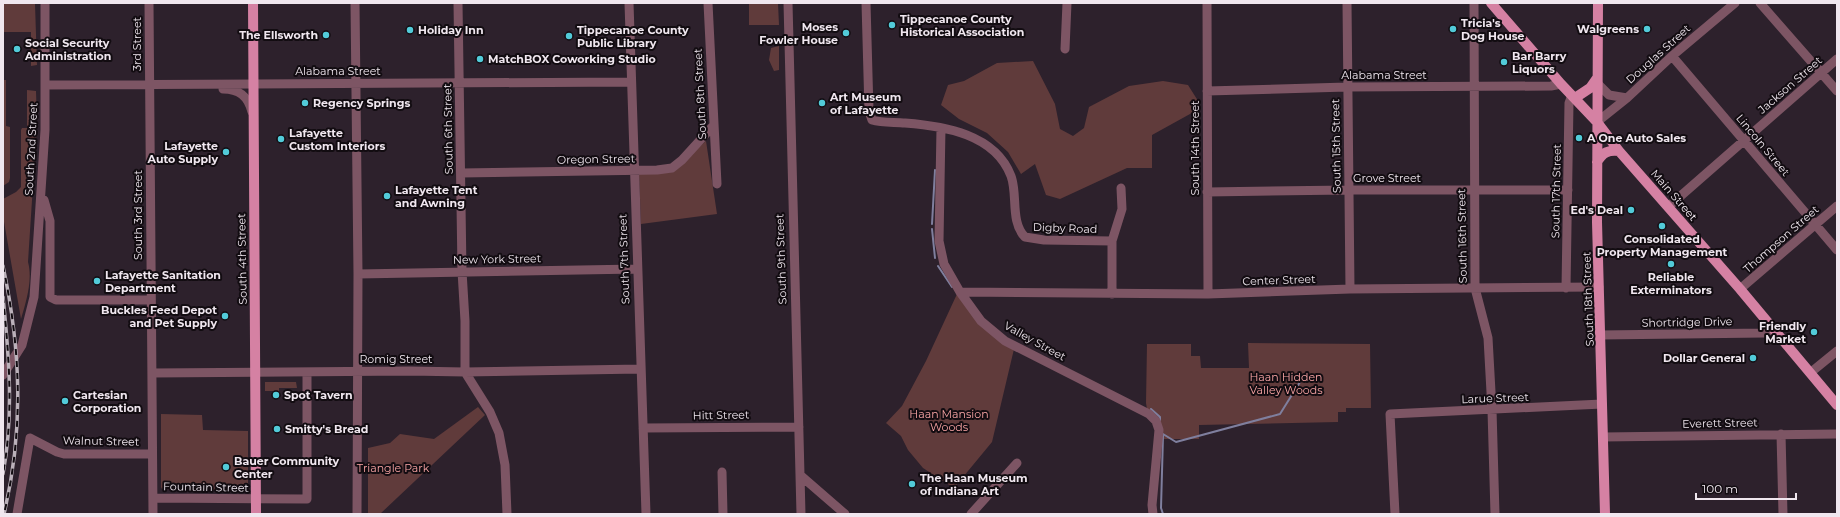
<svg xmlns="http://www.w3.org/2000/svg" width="1840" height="517" font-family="Montserrat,sans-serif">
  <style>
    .green { fill: #603b3b }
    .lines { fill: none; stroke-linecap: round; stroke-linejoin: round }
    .stream { stroke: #7f7f9e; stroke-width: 2 }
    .minor { stroke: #7d5564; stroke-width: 9 }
    .major { stroke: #d581a3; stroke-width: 10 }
    .rail-casing { stroke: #bbb1ba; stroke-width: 3.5 }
    .rail { stroke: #120c11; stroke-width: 2; stroke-dasharray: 6; stroke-linecap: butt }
    .poi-dot { fill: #52cbd9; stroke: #120c11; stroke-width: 1.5 }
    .labels { text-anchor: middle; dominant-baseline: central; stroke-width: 4; stroke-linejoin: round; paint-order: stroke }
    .poi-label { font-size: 11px; font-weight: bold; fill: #f0e7ef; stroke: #120c11; text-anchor: start }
    .street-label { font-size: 11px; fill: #f0e7ef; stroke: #120c11 }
    .park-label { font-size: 11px; fill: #f9a5a5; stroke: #120c11 }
  </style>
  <rect width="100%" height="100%" fill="#2d212c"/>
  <path class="green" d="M3 3 35 4 37 65 31 66V32H3Z
    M749 3H778L779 25H749Z
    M779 46V70L774 71 769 60 771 48Z
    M1033 61 1055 104 1060 129 1073 136 1084 128 1089 107 1129 86 1163 81 1188 85 1200 104 1190 114 1152 135V168H1127L1060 199 1046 195 1035 164 1021 174 1008 152 987 133 959 119 941 105 948 85 964 81 997 63Z
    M3 80H6V126L10 127V178L9 182 3 186Z
    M27 90 36 91 37 123 28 262C33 280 26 302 21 319L3 216V199L16 192 21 187V130L22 128H27Z
    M706 141 717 214 641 224 639 173H669Z
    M957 294 1014 349 992 442 954 488 923 468 908 450 901 436 886 423 902 406 926 361Z
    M1248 343 1370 344 1371 408H1346V412H1338V422L1199 425V439H1161L1147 409 1146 403 1147 344H1191V356H1200L1201 368H1249Z
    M265 382H296L297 388H279V391H265Z
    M478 407 485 415 380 514H368V448L390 443 400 434 434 439Z
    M161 414 202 415 203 430 248 431V491L162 489 161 487Z"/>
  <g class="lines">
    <path class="stream" d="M932 224 935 170
      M932 229 935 258
      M938 266 952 287
      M1151 409 1160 417V420
      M1163 434 1176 442 1280 414 1300 382
      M1163 436 1161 508 1163 514"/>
    <path class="minor" d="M149 3 153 514
      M355 3 358 274 357 514
      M458 3 462 271 465 321V372L490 412 499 433 505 465 507 514
      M629 3 646 514
      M708 3 717 184
      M788 3 801 514
      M866 3 869 111 872 120C882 123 894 122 905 123 944 126 995 134 1011 176 1018 195 1010 222 1025 237L1044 240 1112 241
      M1207 3 1208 294
      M1347 3 1350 289
      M1474 3 1475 288 1488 338 1492 410 1495 514
      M1760 3 1837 91
      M1065 49 1067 3
      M1672 56 1837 250
      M1597 83 1609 95 1627 98
      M46 85 631 82
      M223 89C239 89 248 96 252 112
      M1207 91 1347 87 1551 86 1561 84
      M1597 122 1627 98 1672 56 1735 3
      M941 128 939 241 944 264 960 292 981 321 1005 341 1149 414 1156 421 1159 430 1152 505 1153 514
      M461 173 657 170 672 168 682 160 713 126
      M1207 192 1348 190H1568
      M44 200 50 221V297L56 300H150
      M1668 207 1837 59
      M358 274 637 269
      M1566 288 1569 103 1572 95
      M1740 289 1837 206
      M960 292 1208 294 1350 289 1599 287
      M1112 294V241L1122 209 1121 188
      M1600 335 1765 333 1773 329
      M152 373 410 371 465 372 640 369
      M1810 373 1837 351
      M3 375 22 345 34 297 45 130V3
      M643 428 799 427
      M1781 434 1783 514
      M1603 437 1837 434
      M722 472 723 514
      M800 475 845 514
      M153 498 307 499V372
      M17 514 30 438 57 452 64 454H152
      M971 514 1017 463
      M1395 514 1390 414 1602 404"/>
    <path class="major" d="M253 3 256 514
      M1491 3 1561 84 1597 122 1619 151 1740 289 1837 405
      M1598 3 1597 222 1605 514
      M1575 98 1590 88 1597 78
      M1597 162C1603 152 1608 150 1619 151"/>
    <defs>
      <path id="rail" d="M3 266C21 350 24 430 4 514
        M3 297C9 356 14 415 3 474"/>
    </defs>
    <use href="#rail" class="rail-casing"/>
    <use href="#rail" class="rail"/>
  </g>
  <g class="poi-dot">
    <circle cx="892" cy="25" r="4"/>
    <circle cx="1453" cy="29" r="4"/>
    <circle cx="1647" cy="29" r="4"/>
    <circle cx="410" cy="30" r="4"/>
    <circle cx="846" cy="33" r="4"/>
    <circle cx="326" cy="35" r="4"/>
    <circle cx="569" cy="36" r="4"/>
    <circle cx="17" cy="49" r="4"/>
    <circle cx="480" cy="59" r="4"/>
    <circle cx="1504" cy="62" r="4"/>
    <circle cx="305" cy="103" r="4"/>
    <circle cx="822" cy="103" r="4"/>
    <circle cx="1579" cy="138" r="4"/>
    <circle cx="281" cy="139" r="4"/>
    <circle cx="226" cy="152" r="4"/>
    <circle cx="387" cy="196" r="4"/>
    <circle cx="1631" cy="210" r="4"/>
    <circle cx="1662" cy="226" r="4"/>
    <circle cx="1671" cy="264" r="4"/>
    <circle cx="97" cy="281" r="4"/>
    <circle cx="225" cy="316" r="4"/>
    <circle cx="1814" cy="332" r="4"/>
    <circle cx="1753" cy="358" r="4"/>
    <circle cx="276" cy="395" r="4"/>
    <circle cx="65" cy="401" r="4"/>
    <circle cx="277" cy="429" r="4"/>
    <circle cx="226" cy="467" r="4"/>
    <circle cx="912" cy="484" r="4"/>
  </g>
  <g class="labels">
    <g class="poi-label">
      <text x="900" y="19">Tippecanoe County<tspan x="900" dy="13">Historical Association</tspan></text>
      <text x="1461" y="23">Tricia's<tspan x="1461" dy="13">Dog House</tspan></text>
      <text x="838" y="27" text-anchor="end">Moses<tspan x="838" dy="13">Fowler House</tspan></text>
      <text x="1639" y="29" text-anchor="end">Walgreens</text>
      <text x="418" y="30">Holiday Inn</text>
      <text x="577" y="30">Tippecanoe County<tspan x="577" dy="13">Public Library</tspan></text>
      <text x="318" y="35" text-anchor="end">The Ellsworth</text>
      <text x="25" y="43">Social Security<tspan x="25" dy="13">Administration</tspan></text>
      <text x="1512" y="56">Bar Barry<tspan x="1512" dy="13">Liquors</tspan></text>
      <text x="488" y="59">MatchBOX Coworking Studio</text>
      <text x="830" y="97">Art Museum<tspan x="830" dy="13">of Lafayette</tspan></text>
      <text x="313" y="103">Regency Springs</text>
      <text x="289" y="133">Lafayette<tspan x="289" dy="13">Custom Interiors</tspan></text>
      <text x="1587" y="138">A One Auto Sales</text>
      <text x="218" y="146" text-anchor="end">Lafayette<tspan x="218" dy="13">Auto Supply</tspan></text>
      <text x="395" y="190">Lafayette Tent<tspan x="395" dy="13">and Awning</tspan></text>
      <text x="1623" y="210" text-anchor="end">Ed's Deal</text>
      <text x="1662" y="239" text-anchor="middle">Consolidated<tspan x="1662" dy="13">Property Management</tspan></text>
      <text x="105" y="275">Lafayette Sanitation<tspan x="105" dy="13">Department</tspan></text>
      <text x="1671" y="277" text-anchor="middle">Reliable<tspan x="1671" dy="13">Exterminators</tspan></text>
      <text x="217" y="310" text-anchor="end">Buckles Feed Depot<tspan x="217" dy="13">and Pet Supply</tspan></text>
      <text x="1806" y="326" text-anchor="end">Friendly<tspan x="1806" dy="13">Market</tspan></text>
      <text x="1745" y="358" text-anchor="end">Dollar General</text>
      <text x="73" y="395">Cartesian<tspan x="73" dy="13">Corporation</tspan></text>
      <text x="284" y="395">Spot Tavern</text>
      <text x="285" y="429">Smitty's Bread</text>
      <text x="234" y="461">Bauer Community<tspan x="234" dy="13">Center</tspan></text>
      <text x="920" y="478">The Haan Museum<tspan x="920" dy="13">of Indiana Art</tspan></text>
    </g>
    <g class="street-label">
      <text transform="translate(137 44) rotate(-90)">3rd Street</text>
      <text transform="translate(1658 54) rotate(-42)">Douglas Street</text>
      <text x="338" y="71">Alabama Street</text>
      <text x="1384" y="75">Alabama Street</text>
      <text transform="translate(1790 85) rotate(-41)">Jackson Street</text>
      <text transform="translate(700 94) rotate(-93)">South 8th Street</text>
      <text transform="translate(448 129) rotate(-91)">South 6th Street</text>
      <text transform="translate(1763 145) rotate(50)">Lincoln Street</text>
      <text transform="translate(1336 146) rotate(-91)">South 15th Street</text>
      <text transform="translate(1195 148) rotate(-90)">South 14th Street</text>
      <text transform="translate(31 149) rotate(-87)">South 2nd Street</text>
      <text transform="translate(596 159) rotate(-1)">Oregon Street</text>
      <text x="1387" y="178">Grove Street</text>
      <text transform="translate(1556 191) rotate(-89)">South 17th Street</text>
      <text transform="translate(1674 195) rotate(49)">Main Street</text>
      <text transform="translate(138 215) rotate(-90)">South 3rd Street</text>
      <text transform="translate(1065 228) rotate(2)">Digby Road</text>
      <text transform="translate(1462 236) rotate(-91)">South 16th Street</text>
      <text transform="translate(1781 239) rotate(-41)">Thompson Street</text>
      <text transform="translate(242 259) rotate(-91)">South 4th Street</text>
      <text transform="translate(497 259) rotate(-1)">New York Street</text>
      <text transform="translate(624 259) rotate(-92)">South 7th Street</text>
      <text transform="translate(781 259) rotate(-92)">South 9th Street</text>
      <text transform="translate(1279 280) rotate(-2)">Center Street</text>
      <text transform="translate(1588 299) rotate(-92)">South 18th Street</text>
      <text transform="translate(1687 322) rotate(-1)">Shortridge Drive</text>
      <text transform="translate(1035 341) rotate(29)">Valley Street</text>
      <text x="396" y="359">Romig Street</text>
      <text transform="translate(1495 398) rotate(-2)">Larue Street</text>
      <text transform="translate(721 415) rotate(-1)">Hitt Street</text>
      <text transform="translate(1720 423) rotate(-1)">Everett Street</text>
      <text transform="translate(101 441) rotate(1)">Walnut Street</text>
      <text transform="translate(206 487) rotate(1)">Fountain Street</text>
    </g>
    <g class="park-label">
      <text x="1286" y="377">Haan Hidden<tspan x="1286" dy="13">Valley Woods</tspan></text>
      <text x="949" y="414">Haan Mansion<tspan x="949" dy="13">Woods</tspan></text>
      <text x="393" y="468">Triangle Park</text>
    </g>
  </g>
  <rect width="1840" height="517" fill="none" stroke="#f0e7ef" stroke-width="8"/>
  <path d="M1696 493v6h100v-6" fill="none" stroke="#f0e7ef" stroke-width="2"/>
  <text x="1702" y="493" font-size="12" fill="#f0e7ef" stroke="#120c11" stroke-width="3" paint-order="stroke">100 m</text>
</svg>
